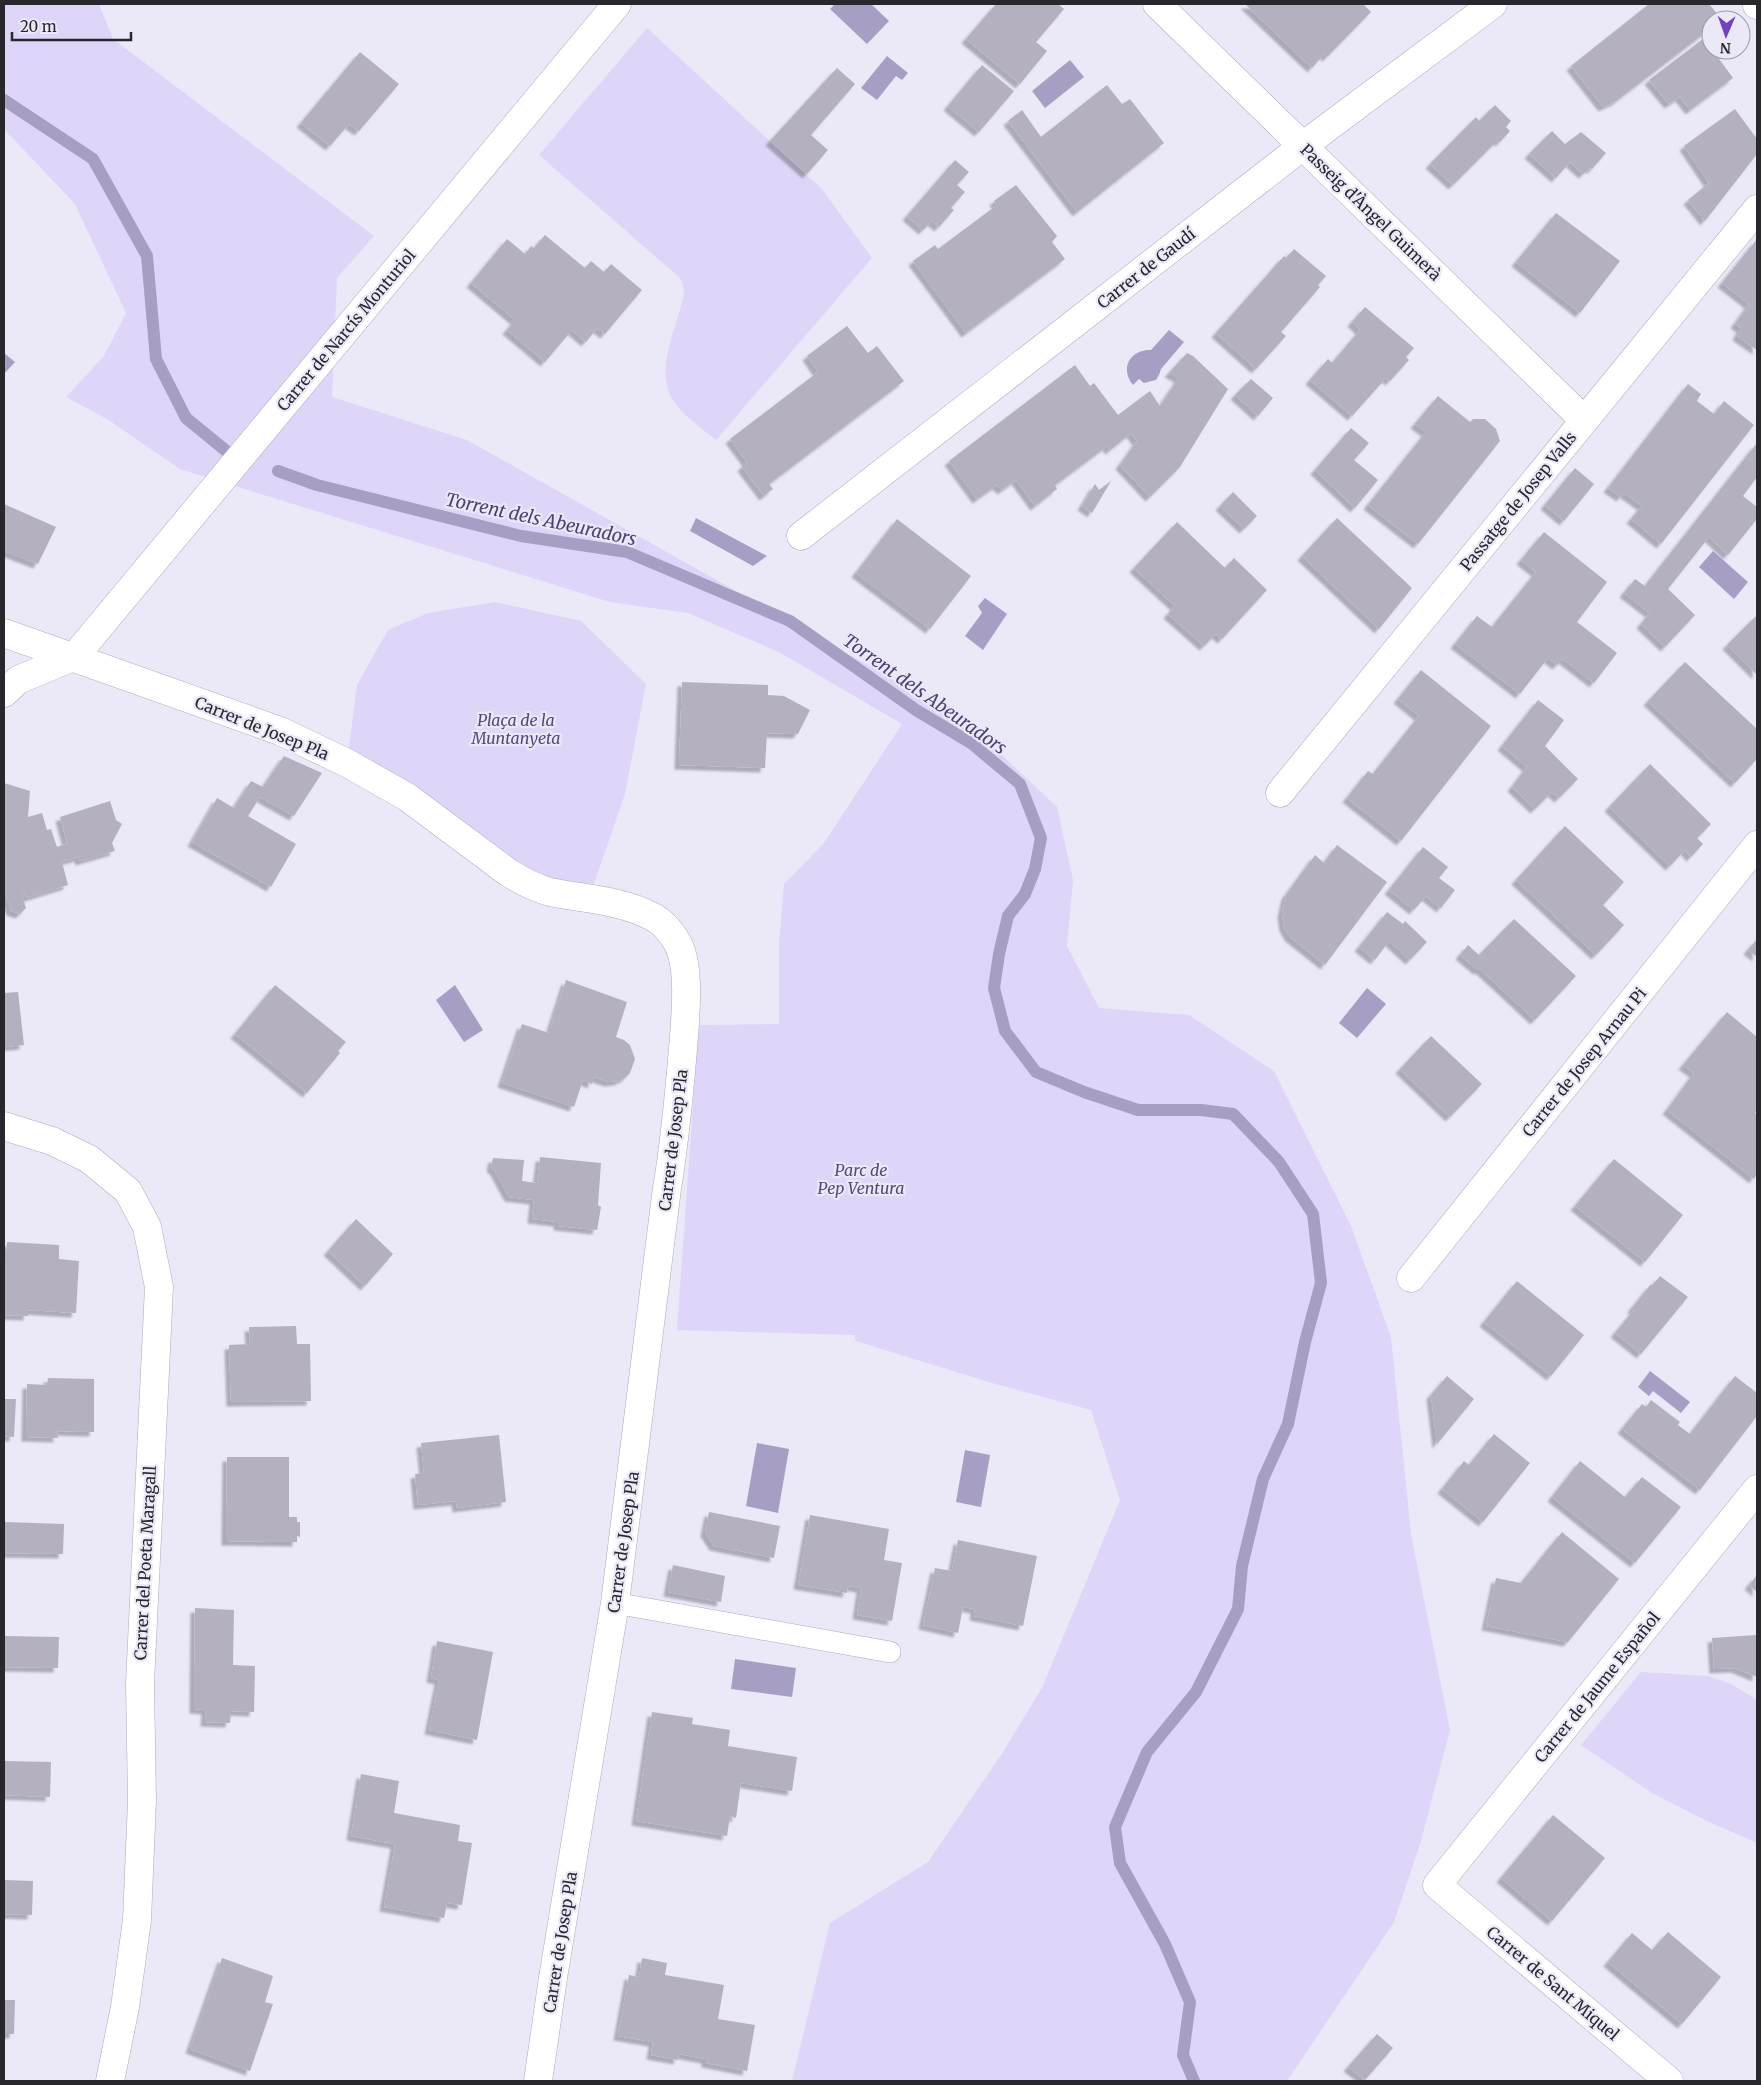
<svg xmlns="http://www.w3.org/2000/svg" width="1761" height="2085" font-family="Merriweather,serif">
  <style>
    .green { fill: #ded5f9 }
    .water { fill: #a79ec4 }
    .lines { fill: none; stroke-linecap: round; stroke-linejoin: round }
    .stream { stroke: #a79ec4; stroke-width: 12 }
    .building { fill: #b4b0c0; filter: url(#shadow) }
    .service-casing { stroke: #aeaaba; stroke-width: 22 }
    .minor-casing { stroke: #aeaaba; stroke-width: 29 }
    .service { stroke: #fff; stroke-width: 21 }
    .minor { stroke: #fff; stroke-width: 28 }
    .labels { text-anchor: middle; dominant-baseline: central; stroke-width: 4.5; stroke-linejoin: round; paint-order: stroke }
    .street-label { font-size: 16px; fill: #29272e; stroke: #ebe8f8 }
    .park-label { font-size: 16px; font-style: italic; fill: #57487c; stroke: #ebe8f8 }
    .water-label { font-size: 18px; font-style: italic; fill: #4f4074; stroke: #ebe8f8 }
  </style>
  <defs>
    <filter id="shadow"><feDropShadow dx="-4.5" dy="4.5" stdDeviation="1" flood-color="#0004"/></filter>
  </defs>
  <rect width="100%" height="100%" fill="#ebe8f8"/>
  <path class="green" d="M4 4H99L113 39 374 236 337 278 332 397 467 440 882 673 991 745 1057 807 1073 880 1067 946 1099 1008 1189 1015 1274 1071 1351 1226 1391 1337 1411 1534 1450 1730 1421 1841 1394 1922 1287 2081H792L830 1923 928 1862 1001 1755 1042 1688 1120 1500 1091 1410 992 1383 856 1341 854 1335 677 1330 697 1048 696 1025 779 1024V945L784 884 824 843 902 724 779 652 688 613 610 602 180 469 107 419 66 397 104 356 126 313 75 204 4 129Z
    M647 28 822 189 872 258 716 440C704 430 689 420 678 407 650 375 677 330 684 294L683 284 680 278 539 155Z
    M495 602 581 621 646 684 625 794 589 898 549 892 347 763 357 685 388 630 428 613Z
    M1641 1672 1708 1676 1731 1684 1757 1700V1843L1705 1820 1652 1793 1581 1745Z"/>
  <path class="water" d="M835 4H871L889 21 867 44 830 9Z
    M887 56 908 73 902 80 896 76 877 100 861 88Z
    M1070 60 1084 77 1045 108 1032 91Z
    M1169 330 1184 342 1161 369 1159 375 1156 380 1144 383 1139 379 1133 385C1119 368 1131 349 1151 350Z
    M4 353 15 362 4 374Z
    M696 518 767 556 753 566 690 531Z
    M1713 551 1748 582 1734 599 1699 567Z
    M985 598 1007 614 983 650 965 636 982 613 978 606Z
    M455 985 483 1030 464 1042 436 1000Z
    M1367 988 1386 1004 1357 1038 1339 1023Z
    M1650 1371 1690 1402 1681 1413 1653 1391 1649 1396 1638 1387Z
    M757 1443 789 1449 778 1513 746 1506Z
    M965 1450 990 1455 981 1507 956 1502Z
    M735 1659 796 1668 792 1697 731 1689Z"/>
  <g class="lines">
    <path class="stream" d="M4 100 93 159 147 256 156 359 186 418 230 454
      M278 471 317 485 521 536 627 552 790 621 916 710 971 743 1020 784 1041 838 1035 869 1025 894 1008 916 999 954 994 988 1005 1031 1036 1072 1084 1092 1138 1110H1201L1233 1114 1279 1162 1313 1214 1321 1283 1305 1342 1288 1424 1263 1479 1242 1566 1238 1609 1196 1692 1147 1752 1115 1827 1120 1863 1165 1944 1190 2002 1183 2055 1194 2081"/>
  </g>
  <path class="building" d="M996 4H1058L1064 9 1036 42 1047 51 1020 84 966 39Z
    M1245 4H1363L1371 12 1327 57 1324 54 1312 68Z
    M1649 4H1709L1720 17 1716 20H1711V28L1616 101 1603 107 1571 66Z
    M1711 33V50H1725L1717 56 1733 78 1690 110 1680 97 1669 104 1649 80Z
    M360 52 399 84 359 131 349 124 330 146 301 123Z
    M982 65 1014 91 979 132 948 106Z
    M837 68 855 84 811 135 828 150 807 174 770 141Z
    M1107 85 1122 104 1130 99 1164 143 1077 212 1008 121 1022 110 1041 137Z
    M1495 105 1511 121 1506 127 1510 131 1500 142 1498 140 1453 185 1430 164 1476 117 1479 121Z
    M1735 109 1757 139V154L1705 221 1688 200 1709 183 1684 146Z
    M1552 131 1565 144 1581 132 1606 153 1592 169 1590 168 1583 174 1570 162 1556 178 1529 154Z
    M955 160 969 172 957 185 965 192 951 208 954 210 939 227 932 221 923 230 907 216Z
    M1016 185 1057 236 1052 242 1065 259 966 333 913 261 935 245 938 249 997 205 994 201Z
    M1556 213 1620 261 1580 313 1516 262Z
    M545 235 585 268 591 261 604 272 611 264 642 290 605 334 597 328 586 342 572 330 545 362 507 330 515 320 471 283 507 239 525 254 531 246 534 248Z
    M1757 239V350L1737 336 1741 328 1735 324 1749 304 1722 283Z
    M1294 249 1326 276 1318 285 1320 287 1281 332 1286 336 1256 369 1216 333 1284 256 1286 258Z
    M1365 307 1414 348 1406 357 1409 360 1390 381 1386 378 1352 416 1310 380 1328 359 1332 363 1360 330 1352 322Z
    M847 326 868 353 877 346 904 381 769 484 773 489 764 496 742 467 747 462 730 439 818 372 807 356Z
    M1187 353 1193 356 1228 389 1180 467 1150 497 1120 465 1137 441 1131 433 1110 450 1107 446 1055 485 1057 489 1035 506 1016 480 1002 490 997 485 977 499 949 461 1075 365 1090 386 1094 383 1118 415 1150 391 1160 406 1179 378 1169 373Z
    M1251 379 1273 398 1258 416 1235 395Z
    M1688 384 1701 394 1697 401 1714 414 1724 401 1754 425 1661 544 1631 519 1642 506 1624 493 1621 497 1608 488Z
    M1438 396 1470 422 1473 419H1485L1496 429 1500 441 1418 544 1368 505 1426 432 1415 424Z
    M1351 428 1369 443 1354 460 1378 480 1355 508 1315 470Z
    M1757 443V477L1743 496 1757 507V519L1728 555 1709 537 1668 589 1695 615 1665 647 1641 624 1650 613 1624 593 1635 579 1645 586Z
    M1575 468 1594 484 1564 521 1545 505Z
    M1111 481 1092 513 1082 506 1095 484 1099 490Z
    M1233 492 1257 516 1244 529 1220 506Z
    M4 504 56 527 38 564 4 551Z
    M1337 518 1412 588 1379 629 1302 556Z
    M897 519 971 576 930 629 856 573Z
    M1177 522 1225 568 1234 558 1267 590 1222 639 1216 634 1204 646 1168 614 1175 606 1134 568Z
    M1544 532 1607 582 1577 622 1617 653 1594 683 1563 659 1557 665 1548 658 1520 694 1455 644 1477 616 1492 627 1536 572 1521 560Z
    M1757 615V675L1727 645Z
    M1685 662 1757 729V759L1735 783 1648 701Z
    M1421 670 1491 726 1401 841 1347 798 1368 771 1373 774 1419 716 1398 699Z
    M682 682 768 685V695L784 696 810 710 798 734 767 733 765 768 679 765Z
    M1538 700 1564 720 1545 746 1578 779 1559 798 1552 792 1535 809 1512 787 1527 767 1502 746Z
    M284 756 322 773 294 816 260 797 248 816 296 844 271 887 192 842 217 798 234 808 251 781 263 787Z
    M1650 764 1711 824 1697 838 1703 844 1691 857 1685 850 1670 866 1609 807Z
    M4 783 30 791 28 817 42 813 47 830 51 829 57 847 67 843 60 817 110 801 116 820 122 824 112 843 115 851 80 861 79 857 62 862 68 885 26 898 23 890H21L26 908 20 914 11 911 6 895 4 896Z
    M1565 826 1624 882 1603 905 1624 925 1596 955 1516 880Z
    M1337 845 1387 882 1325 965 1290 937 1284 927 1282 913 1286 895 1315 855 1324 863Z
    M1423 847 1448 867 1439 878 1455 890 1441 908 1426 896 1414 910 1389 890Z
    M1387 912 1403 924 1405 921 1427 942 1410 960 1389 941 1375 960 1359 947Z
    M1514 919 1576 976 1535 1020 1480 969 1478 970 1460 955 1468 945 1479 955Z
    M1757 939V957L1748 950Z
    M566 980 627 1002 616 1037 624 1040 630 1045 635 1059 630 1073 625 1078 618 1081 609 1082 594 1077 592 1084 583 1080 574 1107 502 1083 522 1024 549 1033Z
    M275 985 346 1042 338 1051 340 1053 307 1093 235 1034Z
    M18 992 24 1045 4 1047V993Z
    M1727 1012 1757 1037V1110L1755 1113 1757 1115V1174L1754 1179 1667 1110 1694 1073 1683 1065Z
    M1431 1036 1482 1084 1450 1117 1400 1069Z
    M540 1157 601 1163 598 1205 601 1207 597 1230 558 1226V1222L532 1219 534 1200 509 1197 495 1171 491 1167 493 1158 524 1160 522 1181 537 1183Z
    M1614 1159 1683 1215 1645 1262 1575 1206Z
    M356 1219 393 1254 365 1286 328 1251Z
    M7 1242 59 1245V1259L79 1261 76 1313 28 1310V1316L4 1315V1257H6Z
    M1660 1276 1688 1297 1641 1354 1615 1333 1634 1310 1632 1308 1651 1284 1652 1286Z
    M1517 1281 1584 1335 1551 1376 1484 1322Z
    M296 1326 297 1344H310L311 1401 231 1402 229 1345 250 1344 249 1327Z
    M1447 1376 1474 1399 1437 1444 1431 1395Z
    M1735 1376 1757 1393V1416L1700 1490 1622 1429 1642 1404 1646 1407 1651 1400 1680 1422 1678 1425 1690 1434Z
    M48 1378 94 1379V1432L57 1431 58 1438 26 1437 27 1384 47 1385Z
    M4 1399H16L14 1437 4 1436Z
    M1494 1434 1530 1463 1483 1522 1442 1489 1464 1461 1469 1465Z
    M499 1435 506 1502 457 1508 456 1501 418 1505 415 1474 424 1473 421 1443Z
    M227 1457H289V1517H297V1522H300V1537L297 1536V1542L226 1541Z
    M1580 1461 1625 1497 1642 1477 1681 1507 1635 1563 1552 1497Z
    M709 1512 780 1526 774 1558 714 1546 705 1532Z
    M810 1515 889 1529 884 1560 902 1563 892 1621 857 1615 861 1588 848 1586 847 1593 798 1585Z
    M4 1522 64 1524 63 1554 4 1553Z
    M1562 1532 1619 1579 1568 1642 1486 1626 1496 1578 1521 1583Z
    M958 1540 1037 1556 1023 1626 974 1616 975 1609 963 1607 958 1633 923 1625 935 1568 952 1571Z
    M673 1565 725 1576 721 1602 668 1592Z
    M1757 1575V1592L1749 1585Z
    M195 1608 234 1610 233 1665 255 1666 254 1712 231 1711 230 1723 205 1722 206 1710 194 1709Z
    M1757 1633V1677L1735 1668 1714 1669 1712 1638 1756 1635Z
    M4 1636 59 1637 58 1668 4 1667Z
    M437 1641 493 1652 477 1740 429 1730 439 1680 431 1678Z
    M652 1712 693 1718 692 1724 730 1730 728 1746 797 1757 792 1791 741 1783 736 1818 730 1816 727 1836 636 1821Z
    M4 1761 51 1762 50 1797 4 1795Z
    M361 1774 399 1781 394 1813 460 1825 458 1841 472 1843 462 1905 447 1903 444 1918 384 1907 395 1844 351 1836Z
    M1553 1815 1605 1858 1552 1921 1501 1878Z
    M4 1880 33 1881 32 1915 4 1914Z
    M1668 1932 1721 1977 1682 2024 1608 1962 1632 1933 1652 1950Z
    M222 1958 273 1976 265 2002 273 2004 250 2071 190 2049Z
    M642 1958 667 1963 665 1975 724 1985 718 2019 755 2025 747 2071 706 2063V2059L679 2054 678 2060 651 2055 653 2042 618 2036 629 1975 639 1977Z
    M4 2000H15L14 2034H4Z
    M1377 2034 1393 2048 1365 2080 1348 2067Z"/>
  <g class="lines">
    <defs>
      <path id="service" d="M615 1603 890 1652"/>
      <path id="minor" d="M1157 4 1584 420
        M1757 4V5
        M801 536 1304 145 1493 4
        M4 633 280 731 347 763 407 797 509 873C522 881 535 888 550 892 584 899 622 900 653 917 663 922 673 934 678 944 691 968 685 1022 683 1049 679 1096 675 1142 667 1188L615 1603 553 1978 538 2081
        M4 693 18 680 75 656 617 4
        M1280 793 1757 209
        M4 1126 52 1141 89 1159 128 1191 147 1227 159 1287 140 1684 142 1801 137 1920 125 2007 110 2081
        M1411 1278 1757 845
        M1669 2081 1437 1885 1757 1489"/>
    </defs>
    <use href="#service" class="service-casing"/>
    <use href="#minor" class="minor-casing"/>
    <use href="#service" class="service"/>
    <use href="#minor" class="minor"/>
  </g>
  <g class="labels">
    <g class="street-label">
      <text transform="translate(1371 212) rotate(44)">Passeig d'Àngel Guimerà</text>
      <text transform="translate(1146 268) rotate(-38)">Carrer de Gaudí</text>
      <text transform="translate(346 330) rotate(-50)">Carrer de Narcís Monturiol</text>
      <text transform="translate(1518 501) rotate(-51)">Passatge de Josep Valls</text>
      <text transform="translate(262 728) rotate(22)">Carrer de Josep Pla</text>
      <text transform="translate(1584 1062) rotate(-51)">Carrer de Josep Arnau Pi</text>
      <text transform="translate(673 1140) rotate(-83)">Carrer de Josep Pla</text>
      <text transform="translate(623 1542) rotate(-82)">Carrer de Josep Pla</text>
      <text transform="translate(145 1563) rotate(-87)">Carrer del Poeta Maragall</text>
      <text transform="translate(1597 1687) rotate(-51)">Carrer de Jaume Español</text>
      <text transform="translate(560 1942) rotate(-81)">Carrer de Josep Pla</text>
      <text transform="translate(1553 1983) rotate(40)">Carrer de Sant Miquel</text>
    </g>
    <g class="park-label">
      <text x="516" y="720">Plaça de la<tspan x="516" dy="18">Muntanyeta</tspan></text>
      <text x="861" y="1170">Parc de<tspan x="861" dy="18">Pep Ventura</tspan></text>
    </g>
    <g class="water-label">
      <text transform="translate(541 519) rotate(12)">Torrent dels Abeuradors</text>
      <text transform="translate(925 694) rotate(35)">Torrent dels Abeuradors</text>
    </g>
  </g>
  <rect width="1761" height="2085" fill="none" stroke="#29272e" stroke-width="10"/>
  <g transform="translate(1726 35) rotate(182)"><circle r="24" fill="#ebe8f8" stroke="#9d9ba7"/>
  <path d="M0-4L9 19L0 12L-9 19Z" fill="#7043bc"/>
  <text y="-8" font-size="14" font-weight="bold" text-anchor="middle" fill="#29272e">N</text>
  </g>
  <path d="M12 32v8h119v-8" fill="none" stroke="#29272e" stroke-width="2.5"/>
  <text x="20" y="32" font-size="15" fill="#29272e" stroke="#ebe8f8" stroke-width="4" paint-order="stroke">20 m</text>
</svg>
